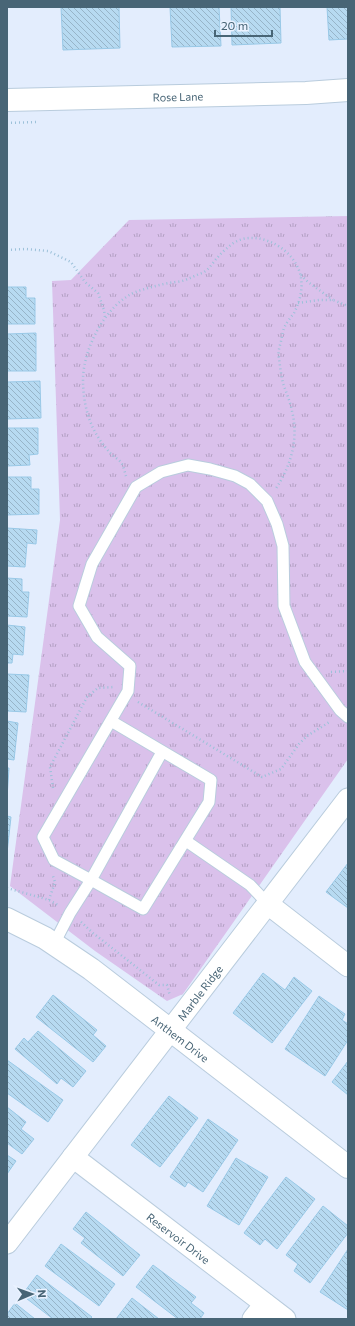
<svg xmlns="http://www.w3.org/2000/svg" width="355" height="1326" font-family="Commissioner,sans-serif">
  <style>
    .park { fill: url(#park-tufts) }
    .building { fill: url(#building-back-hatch); stroke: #99c9e7 }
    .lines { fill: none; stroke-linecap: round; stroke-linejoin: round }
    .service-casing { stroke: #b9ccdd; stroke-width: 13 }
    .minor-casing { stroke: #b9ccdd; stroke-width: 23 }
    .tertiary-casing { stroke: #b9ccdd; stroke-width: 24 }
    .path { stroke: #9cc1d9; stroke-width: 2.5; stroke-dasharray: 1 3; stroke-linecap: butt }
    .service { stroke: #fff; stroke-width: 11 }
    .minor { stroke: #fff; stroke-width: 21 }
    .tertiary { stroke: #fff; stroke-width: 22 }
    .labels { text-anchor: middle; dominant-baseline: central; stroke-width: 4; stroke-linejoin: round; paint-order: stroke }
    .street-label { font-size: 11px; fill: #486576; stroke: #eaf2ff }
  </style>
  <defs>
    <pattern id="park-tufts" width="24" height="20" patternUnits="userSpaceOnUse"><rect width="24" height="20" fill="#dac1eb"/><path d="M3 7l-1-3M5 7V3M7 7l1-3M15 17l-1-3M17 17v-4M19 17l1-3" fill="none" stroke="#b3a0c3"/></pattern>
    <pattern id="building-back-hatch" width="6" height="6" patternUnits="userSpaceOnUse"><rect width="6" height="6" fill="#b7daf1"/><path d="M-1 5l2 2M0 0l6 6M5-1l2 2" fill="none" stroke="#97b4c8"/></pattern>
  </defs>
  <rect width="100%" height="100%" fill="#e3edfd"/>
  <path class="park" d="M348 216V759L183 994 167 1001 95 951 10 886 60 520 52 281 71 280 129 220Z"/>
  <path class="building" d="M61 7H119L120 48 63 50Z
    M170 7H219L221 46 172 47Z
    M231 7H280L281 43 232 45Z
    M327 7H348V39L329 40Z
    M7 287H26V298H35V324H7Z
    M36 333V371H7V334Z
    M40 381 41 418 7 419V382Z
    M7 428H38V454L29 455 30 465 7 466Z
    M7 477H31V489H39V514L7 515Z
    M7 528 37 530 36 544 27 543 25 567 7 566Z
    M7 578 22 579V592H29L27 617 7 616Z
    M7 625 25 627 23 655 13 654 12 663H7Z
    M7 674 29 675 26 712 7 711Z
    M7 721 18 723 14 760 7 759Z
    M7 768H9L7 798Z
    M7 816 11 817 7 853Z
    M348 863V908L326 892Z
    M263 973 285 990 294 977 312 991 272 1043 233 1013Z
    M53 995 97 1030 93 1035 106 1046 93 1062 36 1017Z
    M319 996 345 1014 342 1020 348 1024V1040L325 1076 285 1049Z
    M38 1031 86 1071 73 1087 61 1078 57 1084 15 1049 24 1038 28 1042Z
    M7 1060 63 1100 48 1122 7 1093Z
    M348 1061V1095L332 1082Z
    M169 1096 198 1118 160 1167 131 1145Z
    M7 1107 26 1122 21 1129 34 1139 22 1154 7 1143Z
    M208 1119 238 1140 203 1192 188 1182 185 1187 170 1177Z
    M7 1155 16 1161 7 1174Z
    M236 1158 268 1177 239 1225 207 1206Z
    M286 1177 315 1199 277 1249 265 1239 260 1245 244 1233Z
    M323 1206 348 1226V1233L310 1283 294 1271 298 1264 286 1255Z
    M86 1212 140 1255 123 1276 81 1243 85 1238 73 1229Z
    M61 1244 115 1284 99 1306 45 1266Z
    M348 1249V1310L320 1292Z
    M153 1265 196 1297 191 1303 204 1313 200 1319H178L136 1287Z
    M37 1275 92 1317 90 1319H53L22 1295Z
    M132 1298 159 1319H116Z
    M15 1303 35 1319H7V1314Z"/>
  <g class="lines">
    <defs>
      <path id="service" d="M111 721 211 780 209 802 143 909 91 880 162 752
        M186 841 250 885 268 904
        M54 944 70 913 91 880 54 860 43 837 128 691 130 666 97 637 79 606 92 564 136 487 161 472 188 465 210 469 235 476 250 484 267 501 277 524 283 546 284 606 305 662 340 710 348 717"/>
      <g id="minor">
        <path d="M268 904 348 966"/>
        <path id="s1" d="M73 1157 285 1319"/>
        <path id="s2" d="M7 1243 348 799"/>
        <path d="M253 1319 265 1304"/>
      </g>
      <g id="tertiary">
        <path id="s3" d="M7 100 306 93 348 90"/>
        <path id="s4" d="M7 919 45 938 91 969 348 1167"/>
      </g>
    </defs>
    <use href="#service" class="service-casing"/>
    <use href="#minor" class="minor-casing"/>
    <use href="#tertiary" class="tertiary-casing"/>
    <path class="path" d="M7 123 36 122
      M7 250 26 249 48 251 71 262 85 282 98 293 104 310 105 317
      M301 275 308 282 333 300
      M298 303 319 300H333L348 306
      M126 476C125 473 124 468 122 464 120 460 114 457 110 453 107 449 103 445 100 440 88 423 83 401 83 380 83 348 107 302 138 291 148 288 158 285 169 283 174 282 180 282 185 280 191 278 196 275 202 273 209 270 213 262 218 257 222 252 227 248 232 244 253 229 285 244 296 264 305 279 302 298 294 313 291 317 287 322 285 326 282 332 282 339 280 345 279 349 278 353 279 358 280 366 281 375 283 383 286 392 290 401 292 411 299 439 291 466 275 490
      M331 672 348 671
      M138 702 262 777 281 769 299 744 307 736 331 721
      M53 788 50 767 87 697 98 688 114 687
      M7 888 49 900 58 905
      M49 900 55 882 53 876
      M81 922 93 933 159 985H167L170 996"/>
    <use href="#service" class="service"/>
    <use href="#minor" class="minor"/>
    <use href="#tertiary" class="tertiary"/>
  </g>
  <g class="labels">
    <g class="street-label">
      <text stroke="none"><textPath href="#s3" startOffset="171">Rose Lane</textPath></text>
      <text stroke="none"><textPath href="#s2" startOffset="316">Marble Ridge</textPath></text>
      <text stroke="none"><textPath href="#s4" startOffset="211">Anthem Drive</textPath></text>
      <text stroke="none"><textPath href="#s1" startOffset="133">Reservoir Drive</textPath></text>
    </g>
  </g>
  <rect width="355" height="1326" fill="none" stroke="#486576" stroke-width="16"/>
  <g transform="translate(32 1294) rotate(88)" stroke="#eaf2ff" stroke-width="3" paint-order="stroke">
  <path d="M0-3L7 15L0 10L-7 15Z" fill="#486576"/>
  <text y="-6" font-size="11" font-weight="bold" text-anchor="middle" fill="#486576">N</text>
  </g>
  <path d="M215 30v6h57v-6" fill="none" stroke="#486576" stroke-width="2"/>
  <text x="221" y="30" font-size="12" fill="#486576" stroke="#eaf2ff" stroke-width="3" paint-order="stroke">20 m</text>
</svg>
